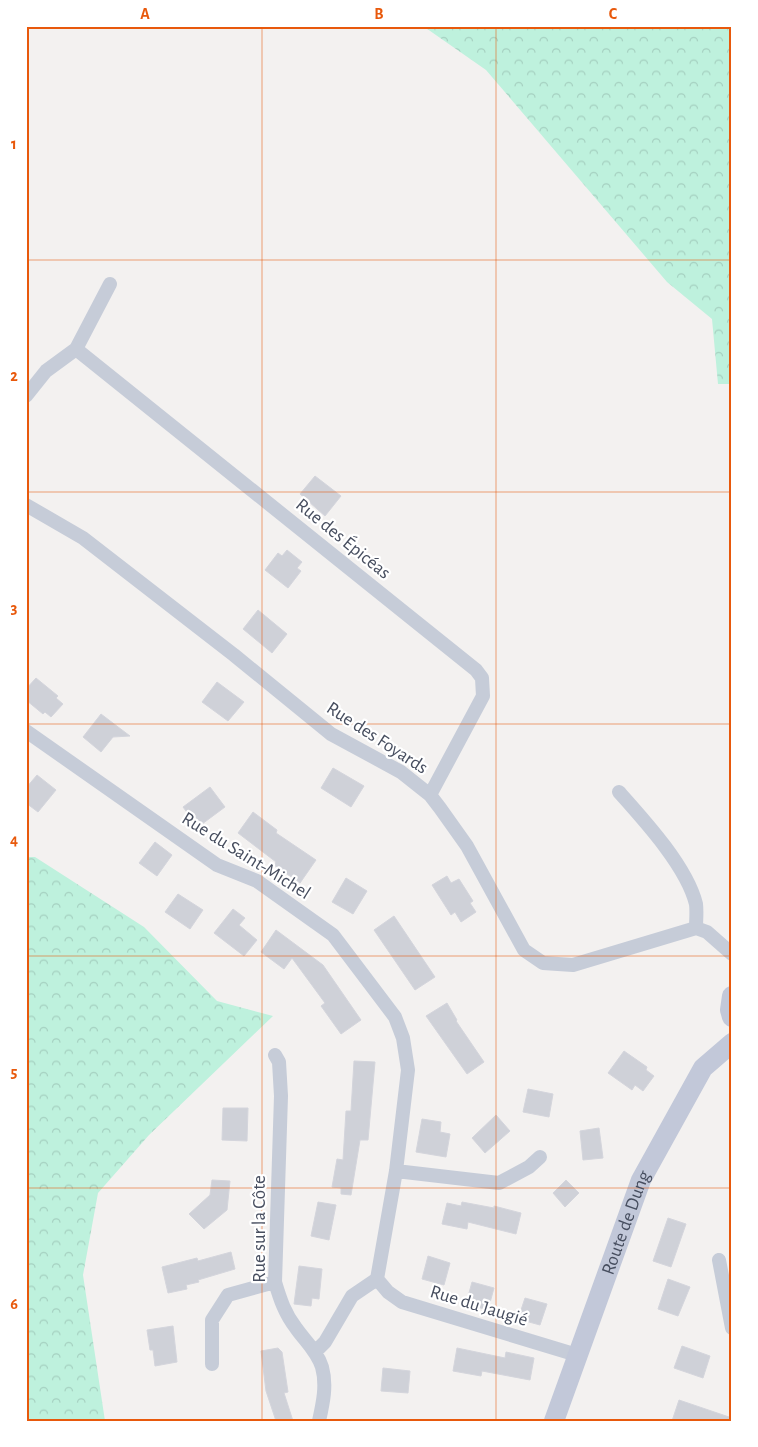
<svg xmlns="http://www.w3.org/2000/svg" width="758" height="1447" font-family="'Alegreya Sans',sans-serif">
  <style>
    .forest { fill: url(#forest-crowns) }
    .building { fill: #cfd1d8; stroke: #d4d5dc }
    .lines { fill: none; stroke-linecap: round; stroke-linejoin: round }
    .street { stroke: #c6ccd8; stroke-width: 14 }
    .secondary { stroke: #c2c8d9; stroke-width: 20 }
    .grid { fill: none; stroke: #e8590c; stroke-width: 1; stroke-opacity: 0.55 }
    .labels { text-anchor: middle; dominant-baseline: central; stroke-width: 4.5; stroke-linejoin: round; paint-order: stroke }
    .street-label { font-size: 19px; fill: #474e5f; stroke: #fff }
    .neatline { fill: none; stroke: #e8590c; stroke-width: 2 }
    .grid-label { font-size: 16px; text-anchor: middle; font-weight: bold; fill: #e8590c }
  </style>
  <defs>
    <pattern id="forest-crowns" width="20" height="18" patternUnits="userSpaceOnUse" patternTransform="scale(1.25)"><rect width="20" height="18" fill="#bef1dd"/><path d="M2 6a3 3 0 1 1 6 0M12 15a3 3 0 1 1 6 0" fill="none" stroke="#a5d0c0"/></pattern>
  </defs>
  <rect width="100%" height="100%" fill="#f3f1f0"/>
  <path class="forest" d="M423 26H732V384H718L712 319 667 282 486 70Z
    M26 857H35L144 927 217 1001 273 1016 149 1135 98 1193 83 1275 105 1421H26Z"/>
  <path class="building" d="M315 476 341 496 325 516 300 494Z
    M287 550 302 562 297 568 301 571 288 588 265 570 278 553 282 556Z
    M258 610 287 634 272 653 243 629Z
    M36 678 58 696 56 698 63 704 51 717 45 712 43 714 26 700V689Z
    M217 682 244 702 228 721 202 702Z
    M101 714 130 736 113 737 101 752 83 737Z
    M333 768 364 786 351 807 321 788Z
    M37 775 56 790 38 812 26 803V788Z
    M210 787 225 807 198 827 183 807Z
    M253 812 277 830 276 833 316 860 300 883 274 865 276 862 238 833Z
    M155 842 172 855 157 876 139 863Z
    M447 876 451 883 459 879 473 901 470 903 476 912 461 922 455 912 451 915 432 885Z
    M346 878 367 891 353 914 332 902Z
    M178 894 203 910 190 929 165 912Z
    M233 909 245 918 239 925 257 940 244 956 214 933Z
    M394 916 435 977 415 990 374 930Z
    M276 930 323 965 361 1020 341 1034 321 1006 325 1003 292 958 284 969 261 952Z
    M447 1003 457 1020 456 1021 484 1062 467 1074 426 1016Z
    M624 1051 647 1067 646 1070 654 1076 643 1091 635 1085 632 1090 608 1073Z
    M354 1061 375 1062 368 1140H360L351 1195 341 1194V1188L332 1187 337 1159 343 1160 346 1111H351Z
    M528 1089 553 1094 549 1117 523 1112Z
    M223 1108H248L247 1141 222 1140Z
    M496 1115 510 1131 485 1153 472 1138Z
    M422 1119 441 1122 440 1132 450 1134 446 1157 416 1152Z
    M599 1128 603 1158 583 1160 580 1131Z
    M212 1180 230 1181 227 1210 204 1229 189 1214 210 1195Z
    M566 1180 579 1193 565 1207 553 1193Z
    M318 1202 336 1205 329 1240 311 1236Z
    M462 1202 494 1208V1206L521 1213 516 1234 468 1222 467 1229 442 1224 447 1203 461 1206Z
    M668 1218 686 1224 671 1267 653 1261Z
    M231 1252 235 1269 198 1280 199 1282 186 1285 187 1289 168 1293 162 1267 197 1258 198 1261Z
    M428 1256 450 1263 444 1285 422 1279Z
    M299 1266 322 1269 319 1299 312 1298 311 1306 294 1304Z
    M668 1279 690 1287 678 1316 658 1309Z
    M472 1282 494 1288 488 1310 466 1304Z
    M525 1298 547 1304 540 1325 518 1319Z
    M173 1326 177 1362 155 1366 153 1350H150L147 1330Z
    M682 1346 710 1356 703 1378 674 1368Z
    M278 1348 282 1352 288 1392 284 1393 293 1421H276L266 1391 261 1351Z
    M457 1348 505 1358 506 1352 534 1358 530 1380 482 1371 481 1376 453 1371Z
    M383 1368 410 1371 408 1393 381 1391Z
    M679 1400 732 1418 731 1421H672Z"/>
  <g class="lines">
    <path class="street" d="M76 349 476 670 482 678 483 696 430 795
      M26 396 46 371 76 349 110 284
      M26 505 83 538 234 655 331 734 401 772 430 795 440 808 467 846 524 950 543 963 573 965 696 928 707 932 732 954
      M26 731 217 865 257 881 333 935 395 1017 403 1038 408 1070 396 1171 377 1279 352 1296 325 1342 315 1352
      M619 792C645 821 687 867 696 904 697 912 696 920 696 928
      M275 1055 279 1062 281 1096 275 1282C280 1299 285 1314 296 1328 305 1341 317 1351 322 1367 327 1385 323 1403 319 1421
      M396 1171 499 1183 529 1167 540 1157
      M719 1260 732 1328
      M377 1279 388 1292 402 1302 577 1355
      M212 1364V1320L228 1295 275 1282"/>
    <g class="secondary">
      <path d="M732 996 730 1010 732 1017"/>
      <path id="s1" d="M554 1421 641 1180 703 1068 732 1043"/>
    </g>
  </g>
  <path class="grid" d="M262 26V1421M496 26V1421M26 260H732M26 492H732M26 724H732M26 956H732M26 1188H732"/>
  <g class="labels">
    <g class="street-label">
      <text transform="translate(343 539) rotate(39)">Rue des Épicéas</text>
      <text transform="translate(377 738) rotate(33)">Rue des Foyards</text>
      <text transform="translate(246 856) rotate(32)">Rue du Saint-Michel</text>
      <text stroke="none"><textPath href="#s1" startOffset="211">Route de Dung</textPath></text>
      <text transform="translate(259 1229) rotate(-90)">Rue sur la Côte</text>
      <text transform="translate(479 1306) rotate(17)">Rue du Jaugié</text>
    </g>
  </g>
  <rect width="758" height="1447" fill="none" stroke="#ffffff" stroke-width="55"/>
  <rect x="28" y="28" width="702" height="1392" class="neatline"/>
  <g class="grid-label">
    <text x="145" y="19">A</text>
    <text x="379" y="19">B</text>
    <text x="613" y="19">C</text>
    <text x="14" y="149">1</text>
    <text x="14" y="381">2</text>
    <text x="14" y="613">3</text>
    <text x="14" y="845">4</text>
    <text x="14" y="1077">5</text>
    <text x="14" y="1309">6</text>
  </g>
</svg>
